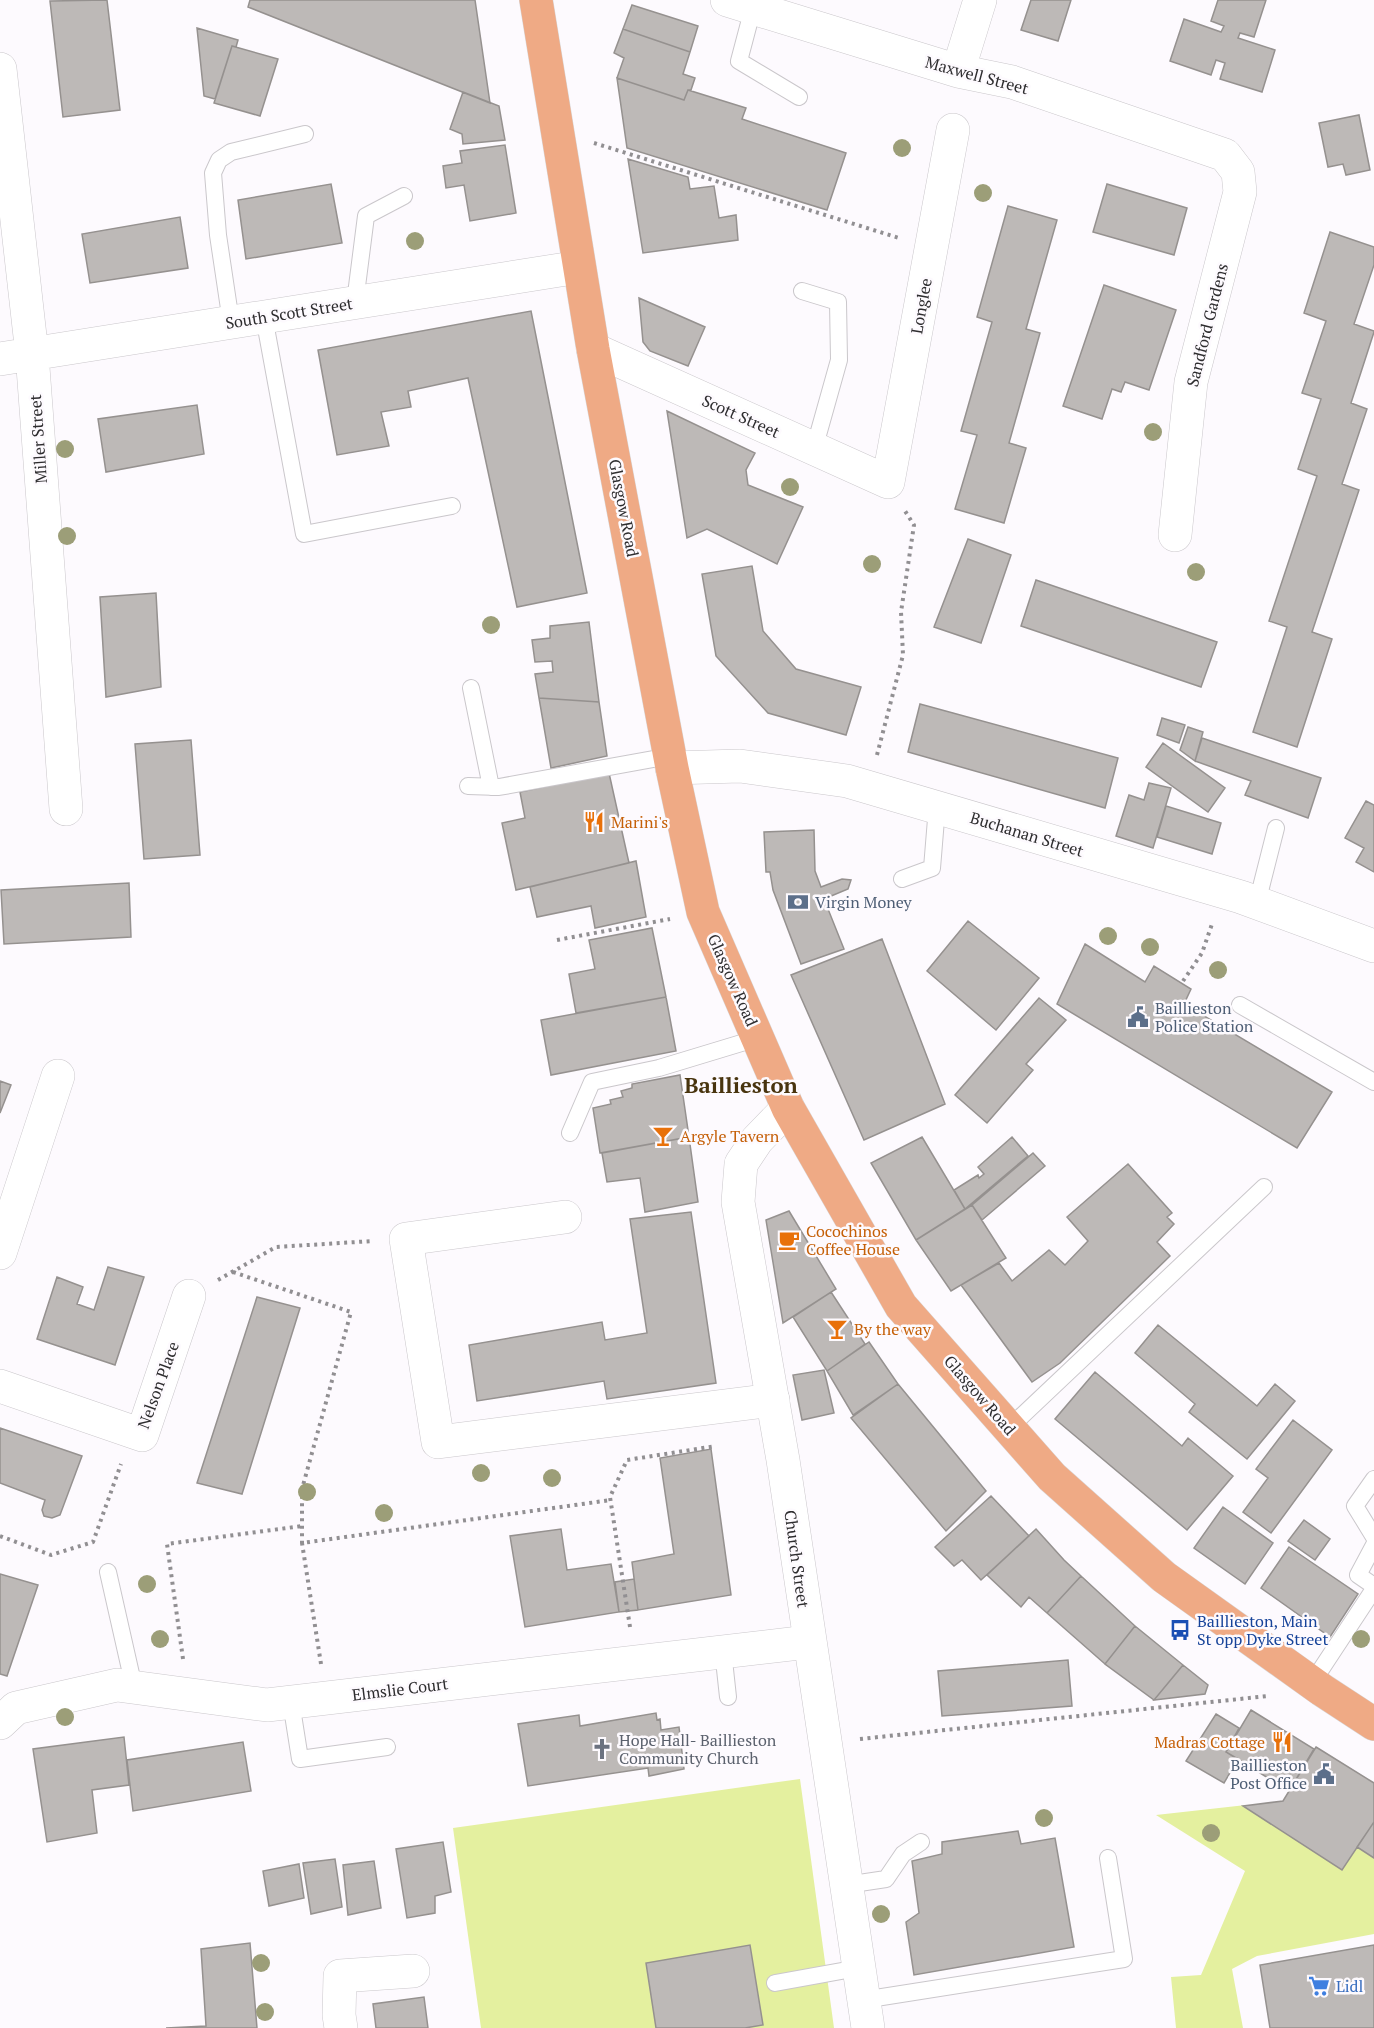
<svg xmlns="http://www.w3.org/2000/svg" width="1374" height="2028" font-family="'PT Serif',serif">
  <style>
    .green { fill: #e4f09f }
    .building { fill: #bdb9b7; stroke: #95918f; stroke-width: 1.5 }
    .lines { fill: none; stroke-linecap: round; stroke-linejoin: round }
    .service-casing { stroke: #cac7cb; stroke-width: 18 }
    .minor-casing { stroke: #cac7cb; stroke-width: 34 }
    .tertiary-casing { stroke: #cac7cb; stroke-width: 34 }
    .primary-casing { stroke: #d9d9da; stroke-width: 34 }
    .path { stroke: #918f92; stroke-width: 4; stroke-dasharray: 3 4.5; stroke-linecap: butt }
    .service { stroke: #fff; stroke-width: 16 }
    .minor { stroke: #fff; stroke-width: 33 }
    .tertiary { stroke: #fff; stroke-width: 33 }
    .primary { stroke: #efaa85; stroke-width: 33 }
    .tree { fill: #9c9e78 }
    .labels { text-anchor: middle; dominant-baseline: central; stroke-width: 5; stroke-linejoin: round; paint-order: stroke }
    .street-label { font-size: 16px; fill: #2e2d2f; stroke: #fdfafe }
    .food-label { font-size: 16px; fill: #c56008; stroke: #fdfafe; text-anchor: start }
    .service-label { font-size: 16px; fill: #4e5e75; stroke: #fdfafe; text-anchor: start }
    .transit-label { font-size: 16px; fill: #164399; stroke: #fdfafe; text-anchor: start }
    .worship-label { font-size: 16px; fill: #5b616d; stroke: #fdfafe; text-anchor: start }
    .shop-label { font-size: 16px; fill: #366cbe; stroke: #fdfafe; text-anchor: start }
    .district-label { font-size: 22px; font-weight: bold; fill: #48340e; stroke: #fdfafe }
  </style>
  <rect width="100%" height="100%" fill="#fdfafe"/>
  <path class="green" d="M800 1779 834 2028H481L453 1828Z
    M1246 1805 1342 1870 1357 1847 1374 1858V1934L1257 1956 1232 1969 1243 2028H1176L1171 1977 1201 1975 1245 1871 1156 1815Z"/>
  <path class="building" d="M107 0 120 110 63 117 50 1Z
    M250 0H475L490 103 248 7Z
    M1031 0H1071L1058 41 1021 30Z
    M1218 0H1266L1254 37 1240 33 1238 38 1275 50 1262 92 1220 79 1225 63 1216 60 1211 75 1170 61 1184 19 1221 32 1224 26 1211 21Z
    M632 5 698 26 690 52 623 29Z
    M197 28 238 40 236 47 232 46 215 99 204 96Z
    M623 29 690 52 683 74 695 78 691 90H688L684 100 617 78 624 58 614 53Z
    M232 46 278 59 260 116 214 103Z
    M617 78 684 100 688 90 746 108 742 119 846 153 827 210 627 148Z
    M463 92 499 106 505 140 463 144 462 134 450 129Z
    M1359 115 1370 170 1346 175 1343 164 1328 167 1319 123Z
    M505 145 516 213 470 221 464 185 446 188 443 166 462 163 460 151Z
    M628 159 688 177 690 189 714 186 719 218 736 215 738 240 643 253Z
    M331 184 342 243 246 259 238 200Z
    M1107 184 1187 208 1174 255 1093 232Z
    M1008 206 1057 220 1026 329 1040 333 1009 443 1026 448 1004 523 955 509 977 435 961 431 992 322 977 317Z
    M180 217 188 268 90 283 82 234Z
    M1330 232 1374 247V265L1354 324 1374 331V332L1351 403 1367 409 1342 484 1359 490 1312 632 1332 639 1297 747 1253 732 1287 627 1269 621 1317 476 1298 469 1321 399 1302 393 1326 321 1304 313Z
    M1104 285 1176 310 1149 390 1125 382 1121 392 1112 389 1102 419 1063 406Z
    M639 298 705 327 688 366 650 351 643 342Z
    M531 311 587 593 517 607 468 378 408 391 411 407 381 412 389 446 337 455 318 350Z
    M197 405 204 454 106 472 98 419Z
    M667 411 755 453 746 470 748 485 803 507 777 564 707 529 687 538Z
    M968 539 1011 555 981 643 934 627Z
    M752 566 763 631 796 669 861 687 846 735 768 713 716 656 702 574Z
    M1036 580 1217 642 1201 687 1021 626Z
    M156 593 161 687 106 697 100 597Z
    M589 622 599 702 539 698 535 674 553 672 552 661 535 662 532 640 550 638V626Z
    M539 698 599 702 607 756 551 768Z
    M920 704 1118 758 1105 808 908 752Z
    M1162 718 1185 725 1179 743 1157 735Z
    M1188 727 1203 732 1195 761 1180 750Z
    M1202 738 1321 778 1308 818 1245 795 1251 781 1195 761Z
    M191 740 200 855 144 859 135 744Z
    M1163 743 1225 788 1208 812 1146 767Z
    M609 773 629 863 516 890 502 823 525 818 520 792Z
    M1149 783 1171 788 1153 848 1116 836 1129 795 1144 800Z
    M1366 801 1374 805V872L1356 862 1364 848 1345 838Z
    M1166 806 1221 823 1212 854 1157 837Z
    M814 830 815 871 821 887 842 879 851 880 848 889 824 899 844 949 801 964 773 890 770 872H766L764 832Z
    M636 861 646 917 595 928 591 906 537 917 530 887Z
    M129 883 131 937 4 944 1 890Z
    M968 921 1039 978 996 1030 927 971Z
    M652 928 666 997 576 1013 569 974 595 969 589 940Z
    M882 939 945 1104 864 1140 791 975Z
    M1085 944 1145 982 1154 966 1191 989 1184 1004 1332 1092 1297 1148 1057 1004Z
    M666 997 676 1051 551 1075 541 1020Z
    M1039 998 1066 1020 1026 1064 1033 1070 987 1123 955 1095Z
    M680 1075 689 1137 600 1153 593 1108 611 1104 610 1100 623 1097 621 1091 632 1088V1084Z
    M0 1081 11 1085 0 1113Z
    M689 1137 698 1202 645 1212 640 1178 607 1182 602 1153Z
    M922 1137 965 1209 916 1240 871 1163Z
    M1012 1137 1028 1156 965 1209 954 1190 978 1175 979 1178 984 1174 978 1167Z
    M1033 1153 1045 1166 982 1220 972 1205Z
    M1128 1164 1172 1213 1167 1217 1174 1224 1157 1242 1170 1256 1060 1363 1032 1382 961 1285 999 1263 1012 1281 1049 1250 1065 1265 1088 1241 1067 1217Z
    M972 1205 1006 1258 951 1291 916 1240Z
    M789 1211 836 1289 783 1323 766 1220Z
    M691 1212 716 1383 607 1399 604 1381 477 1401 469 1345 602 1322 605 1340 647 1333 630 1219Z
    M108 1267 144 1277 115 1365 37 1339 57 1277 83 1287 77 1304 94 1310Z
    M831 1292 865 1344 827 1371 793 1317Z
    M257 1297 300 1308 242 1494 197 1483Z
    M1158 1325 1257 1406 1275 1384 1295 1401 1247 1459 1189 1412 1195 1404 1135 1353Z
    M869 1342 898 1384 853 1415 827 1371Z
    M824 1370 834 1413 802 1420 793 1375Z
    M1095 1372 1182 1446 1188 1438 1233 1476 1187 1530 1055 1419Z
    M898 1384 986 1491 946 1531 851 1418Z
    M1293 1420 1332 1450 1271 1533 1243 1512 1268 1478 1256 1469Z
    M0 1428 82 1456 60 1515 52 1518 44 1516 42 1510 45 1500 0 1483Z
    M711 1449 731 1595 638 1610 632 1562 674 1554 660 1458Z
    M991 1496 1029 1536 981 1580 962 1560 954 1566 935 1547Z
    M1223 1507 1273 1543 1245 1584 1194 1548Z
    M1304 1520 1330 1539 1315 1560 1288 1541Z
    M561 1529 567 1570 611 1564 619 1612 525 1627 510 1536Z
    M1036 1529 1064 1560 1081 1576 1047 1613 1029 1597 1021 1607 987 1575Z
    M1289 1547 1358 1594 1330 1637 1261 1588Z
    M0 1574 38 1585 7 1676 0 1674Z
    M1081 1576 1135 1626 1105 1664 1047 1613Z
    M634 1579 638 1610 619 1612 615 1582Z
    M1135 1626 1183 1665 1154 1700 1105 1664Z
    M1068 1660 1072 1706 942 1716 938 1671Z
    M1183 1665 1208 1685 1205 1694 1154 1700Z
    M1251 1710 1314 1749 1289 1791 1226 1752Z
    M656 1713 657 1720 660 1719 661 1730 679 1727 684 1769 649 1776 648 1768 528 1786 518 1724 579 1715 580 1726Z
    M1216 1714 1239 1728 1226 1752 1238 1759 1224 1783 1186 1761Z
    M124 1737 129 1785 92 1790 97 1833 47 1842 33 1749Z
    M243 1742 251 1791 133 1811 127 1760Z
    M1316 1747 1374 1783V1822L1342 1870 1243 1806 1283 1801Z
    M1374 1822V1858L1357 1847Z
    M1018 1831 1021 1844 1055 1838 1074 1947 914 1975 906 1922 919 1913 912 1861 942 1854V1842Z
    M443 1842 451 1892 435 1896V1913L407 1918 396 1849Z
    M335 1859 342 1907 311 1914 303 1863Z
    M374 1861 381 1908 348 1915 343 1865Z
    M299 1864 304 1898 269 1906 263 1871Z
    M250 1943 257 2028H166L206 2026 201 1949Z
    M750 1945 763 2025 745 2028H656L646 1963Z
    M1374 1945V2028H1270L1260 1965Z
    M424 1997 428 2028H376L373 2004Z"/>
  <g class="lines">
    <defs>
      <path id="service" d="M753 8 739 61 799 97
        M802 291 838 302 839 360 814 449
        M355 302 366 216 404 196
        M264 317 304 534 452 506
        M231 322 218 235 213 173 219 160 231 152 305 134
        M471 688 491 787
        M468 786 499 787 670 756
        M902 879 932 868 937 807
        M1257 903 1276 828
        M1240 1005 1374 1082
        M570 1133 592 1082 659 1068 758 1038
        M1009 1428 1264 1187
        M1374 1479 1355 1506 1374 1537
        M1374 1545 1358 1575 1374 1586
        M108 1572 134 1687
        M723 1651 728 1697
        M1312 1683 1374 1589
        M291 1702 300 1759 387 1747
        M846 1885 886 1879 903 1854 921 1842
        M775 1983 858 1968
        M863 2000 1124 1959 1108 1858"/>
      <path id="minor" d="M727 0 958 71 1012 82 1225 155 1238 172 1240 192 1191 382 1175 535
        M0 69 32 354 66 809
        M958 71 980 0
        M593 349 888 482 953 130
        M0 359 579 267
        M672 768 740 766 847 781 1241 897 1374 946
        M565 1217 406 1239 438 1442 773 1400
        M0 1253 58 1076
        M0 1386 142 1435 189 1296
        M0 1723 16 1708 117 1685 267 1705 808 1642
        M341 2028 339 2015 340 1976 413 1971"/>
      <path id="tertiary" d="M788 1108 757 1140 741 1164 738 1202 783 1460 868 2028"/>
      <path id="primary" d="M536 0 593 349 672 768 703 912 788 1108 901 1306 1052 1477 1164 1577 1322 1690 1374 1724"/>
    </defs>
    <use href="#service" class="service-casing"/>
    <use href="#minor" class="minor-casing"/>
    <use href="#tertiary" class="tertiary-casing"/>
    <use href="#primary" class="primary-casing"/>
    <path class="path" d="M594 143 899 238
      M877 755 903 655 901 612 914 525 905 511
      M557 940 670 919
      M1183 981 1202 953 1212 924
      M233 1272 351 1312 302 1489V1543
      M218 1280 276 1247 373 1241
      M0 1536 51 1555 93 1542 121 1464
      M630 1627 610 1497 627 1460 716 1446
      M183 1659 167 1544 302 1526
      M321 1664 302 1543 611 1500
      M860 1739 1268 1696"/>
    <use href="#service" class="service"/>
    <use href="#minor" class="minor"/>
    <use href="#tertiary" class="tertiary"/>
    <use href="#primary" class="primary"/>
  </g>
  <g class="tree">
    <circle cx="902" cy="148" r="9"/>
    <circle cx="983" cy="193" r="9"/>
    <circle cx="415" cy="241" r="9"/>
    <circle cx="1153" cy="432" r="9"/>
    <circle cx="65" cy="449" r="9"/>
    <circle cx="790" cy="487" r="9"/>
    <circle cx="67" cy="536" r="9"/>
    <circle cx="872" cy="564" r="9"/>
    <circle cx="1196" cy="572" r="9"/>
    <circle cx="491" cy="625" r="9"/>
    <circle cx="1108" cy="936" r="9"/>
    <circle cx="1150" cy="947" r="9"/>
    <circle cx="1218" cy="970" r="9"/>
    <circle cx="481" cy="1473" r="9"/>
    <circle cx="552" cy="1478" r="9"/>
    <circle cx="307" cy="1492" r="9"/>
    <circle cx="384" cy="1513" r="9"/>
    <circle cx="147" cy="1584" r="9"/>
    <circle cx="160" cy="1639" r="9"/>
    <circle cx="1361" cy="1639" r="9"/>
    <circle cx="65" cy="1717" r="9"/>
    <circle cx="1044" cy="1818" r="9"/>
    <circle cx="1211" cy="1833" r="9"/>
    <circle cx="881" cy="1914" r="9"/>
    <circle cx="261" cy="1963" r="9"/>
    <circle cx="265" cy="2012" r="9"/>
  </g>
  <defs>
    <symbol id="restaurant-bare" viewBox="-9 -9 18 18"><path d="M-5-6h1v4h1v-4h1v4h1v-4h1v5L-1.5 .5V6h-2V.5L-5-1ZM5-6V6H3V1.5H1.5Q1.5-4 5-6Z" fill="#e8710a" stroke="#fdfafe" stroke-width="2.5" paint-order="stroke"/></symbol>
    <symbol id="bank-bare" viewBox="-9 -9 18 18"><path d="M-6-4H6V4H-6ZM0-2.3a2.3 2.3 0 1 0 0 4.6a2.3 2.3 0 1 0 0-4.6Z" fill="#5c6f8a" stroke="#fdfafe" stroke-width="2.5" paint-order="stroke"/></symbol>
    <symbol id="civic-bare" viewBox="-9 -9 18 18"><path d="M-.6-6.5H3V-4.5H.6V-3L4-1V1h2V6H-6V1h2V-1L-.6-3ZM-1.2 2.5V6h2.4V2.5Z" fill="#5c6f8a" stroke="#fdfafe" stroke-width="2.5" paint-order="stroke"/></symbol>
    <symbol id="bar-bare" viewBox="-9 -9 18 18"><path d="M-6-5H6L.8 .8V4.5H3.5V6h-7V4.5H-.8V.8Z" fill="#e8710a" stroke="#fdfafe" stroke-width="2.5" paint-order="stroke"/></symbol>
    <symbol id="cafe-bare" viewBox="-9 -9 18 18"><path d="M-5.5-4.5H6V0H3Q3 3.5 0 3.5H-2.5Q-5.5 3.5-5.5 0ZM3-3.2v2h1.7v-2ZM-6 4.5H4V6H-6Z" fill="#e8710a" stroke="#fdfafe" stroke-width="2.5" paint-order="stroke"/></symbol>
    <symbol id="bus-bare" viewBox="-9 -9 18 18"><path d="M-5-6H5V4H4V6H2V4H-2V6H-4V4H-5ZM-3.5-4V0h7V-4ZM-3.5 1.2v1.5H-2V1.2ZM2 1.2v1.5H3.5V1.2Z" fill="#1a4fb4" stroke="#fdfafe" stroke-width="2.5" paint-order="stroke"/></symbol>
    <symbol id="church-bare" viewBox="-9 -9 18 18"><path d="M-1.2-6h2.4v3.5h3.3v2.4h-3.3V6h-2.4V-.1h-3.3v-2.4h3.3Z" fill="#6b7280" stroke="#fdfafe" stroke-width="2.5" paint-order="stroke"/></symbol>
    <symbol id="supermarket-bare" viewBox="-9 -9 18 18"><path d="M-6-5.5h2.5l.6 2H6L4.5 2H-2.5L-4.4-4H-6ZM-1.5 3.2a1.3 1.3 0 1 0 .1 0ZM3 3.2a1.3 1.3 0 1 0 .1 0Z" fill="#3f7fe0" stroke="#fdfafe" stroke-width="2.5" paint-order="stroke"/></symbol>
  </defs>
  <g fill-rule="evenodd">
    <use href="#restaurant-bare" x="579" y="807" width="30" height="30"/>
    <use href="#bank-bare" x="783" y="887" width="30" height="30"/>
    <use href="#civic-bare" x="1123" y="1002" width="30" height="30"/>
    <use href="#bar-bare" x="648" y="1121" width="30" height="30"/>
    <use href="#cafe-bare" x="774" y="1225" width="30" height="30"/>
    <use href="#bar-bare" x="822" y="1314" width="30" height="30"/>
    <use href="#bus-bare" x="1165" y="1615" width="30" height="30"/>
    <use href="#restaurant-bare" x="1267" y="1727" width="30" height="30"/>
    <use href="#church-bare" x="587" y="1734" width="30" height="30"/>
    <use href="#civic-bare" x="1309" y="1759" width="30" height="30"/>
    <use href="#supermarket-bare" x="1304" y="1971" width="30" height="30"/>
  </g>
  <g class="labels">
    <g class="street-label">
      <text transform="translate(977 75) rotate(15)">Maxwell Street</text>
      <text transform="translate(921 306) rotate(-80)">Longlee</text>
      <text transform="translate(289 313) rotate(-9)">South Scott Street</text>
      <text transform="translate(1207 325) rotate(-76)">Sandford Gardens</text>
      <text transform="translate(741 416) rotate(24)">Scott Street</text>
      <text transform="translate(38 439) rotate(-94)">Miller Street</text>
      <text transform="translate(624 508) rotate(79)">Glasgow Road</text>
      <text transform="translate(1027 834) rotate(17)">Buchanan Street</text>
      <text transform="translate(733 980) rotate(66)">Glasgow Road</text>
      <text transform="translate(158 1385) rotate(-70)">Nelson Place</text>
      <text transform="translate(980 1395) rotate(49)">Glasgow Road</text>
      <text transform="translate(797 1559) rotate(82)">Church Street</text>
      <text transform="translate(400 1689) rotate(-7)">Elmslie Court</text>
    </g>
    <g class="food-label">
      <text x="611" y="822">Marini's</text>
      <text x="680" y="1136">Argyle Tavern</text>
      <text x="806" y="1231">Cocochinos<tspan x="806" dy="18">Coffee House</tspan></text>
      <text x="854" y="1329">By the way</text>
      <text x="1265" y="1742" text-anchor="end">Madras Cottage</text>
    </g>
    <g class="service-label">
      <text x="815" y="902">Virgin Money</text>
      <text x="1155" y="1008">Baillieston<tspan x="1155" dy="18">Police Station</tspan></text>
      <text x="1307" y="1765" text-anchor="end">Baillieston<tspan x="1307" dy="18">Post Office</tspan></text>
    </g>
    <g class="transit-label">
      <text x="1197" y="1621">Baillieston, Main<tspan x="1197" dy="18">St opp Dyke Street</tspan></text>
    </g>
    <g class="worship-label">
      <text x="619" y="1740">Hope Hall- Baillieston<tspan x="619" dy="18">Community Church</tspan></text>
    </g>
    <g class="shop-label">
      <text x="1336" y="1986">Lidl</text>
    </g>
    <g class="district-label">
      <text x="741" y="1084">Baillieston</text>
    </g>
  </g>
</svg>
